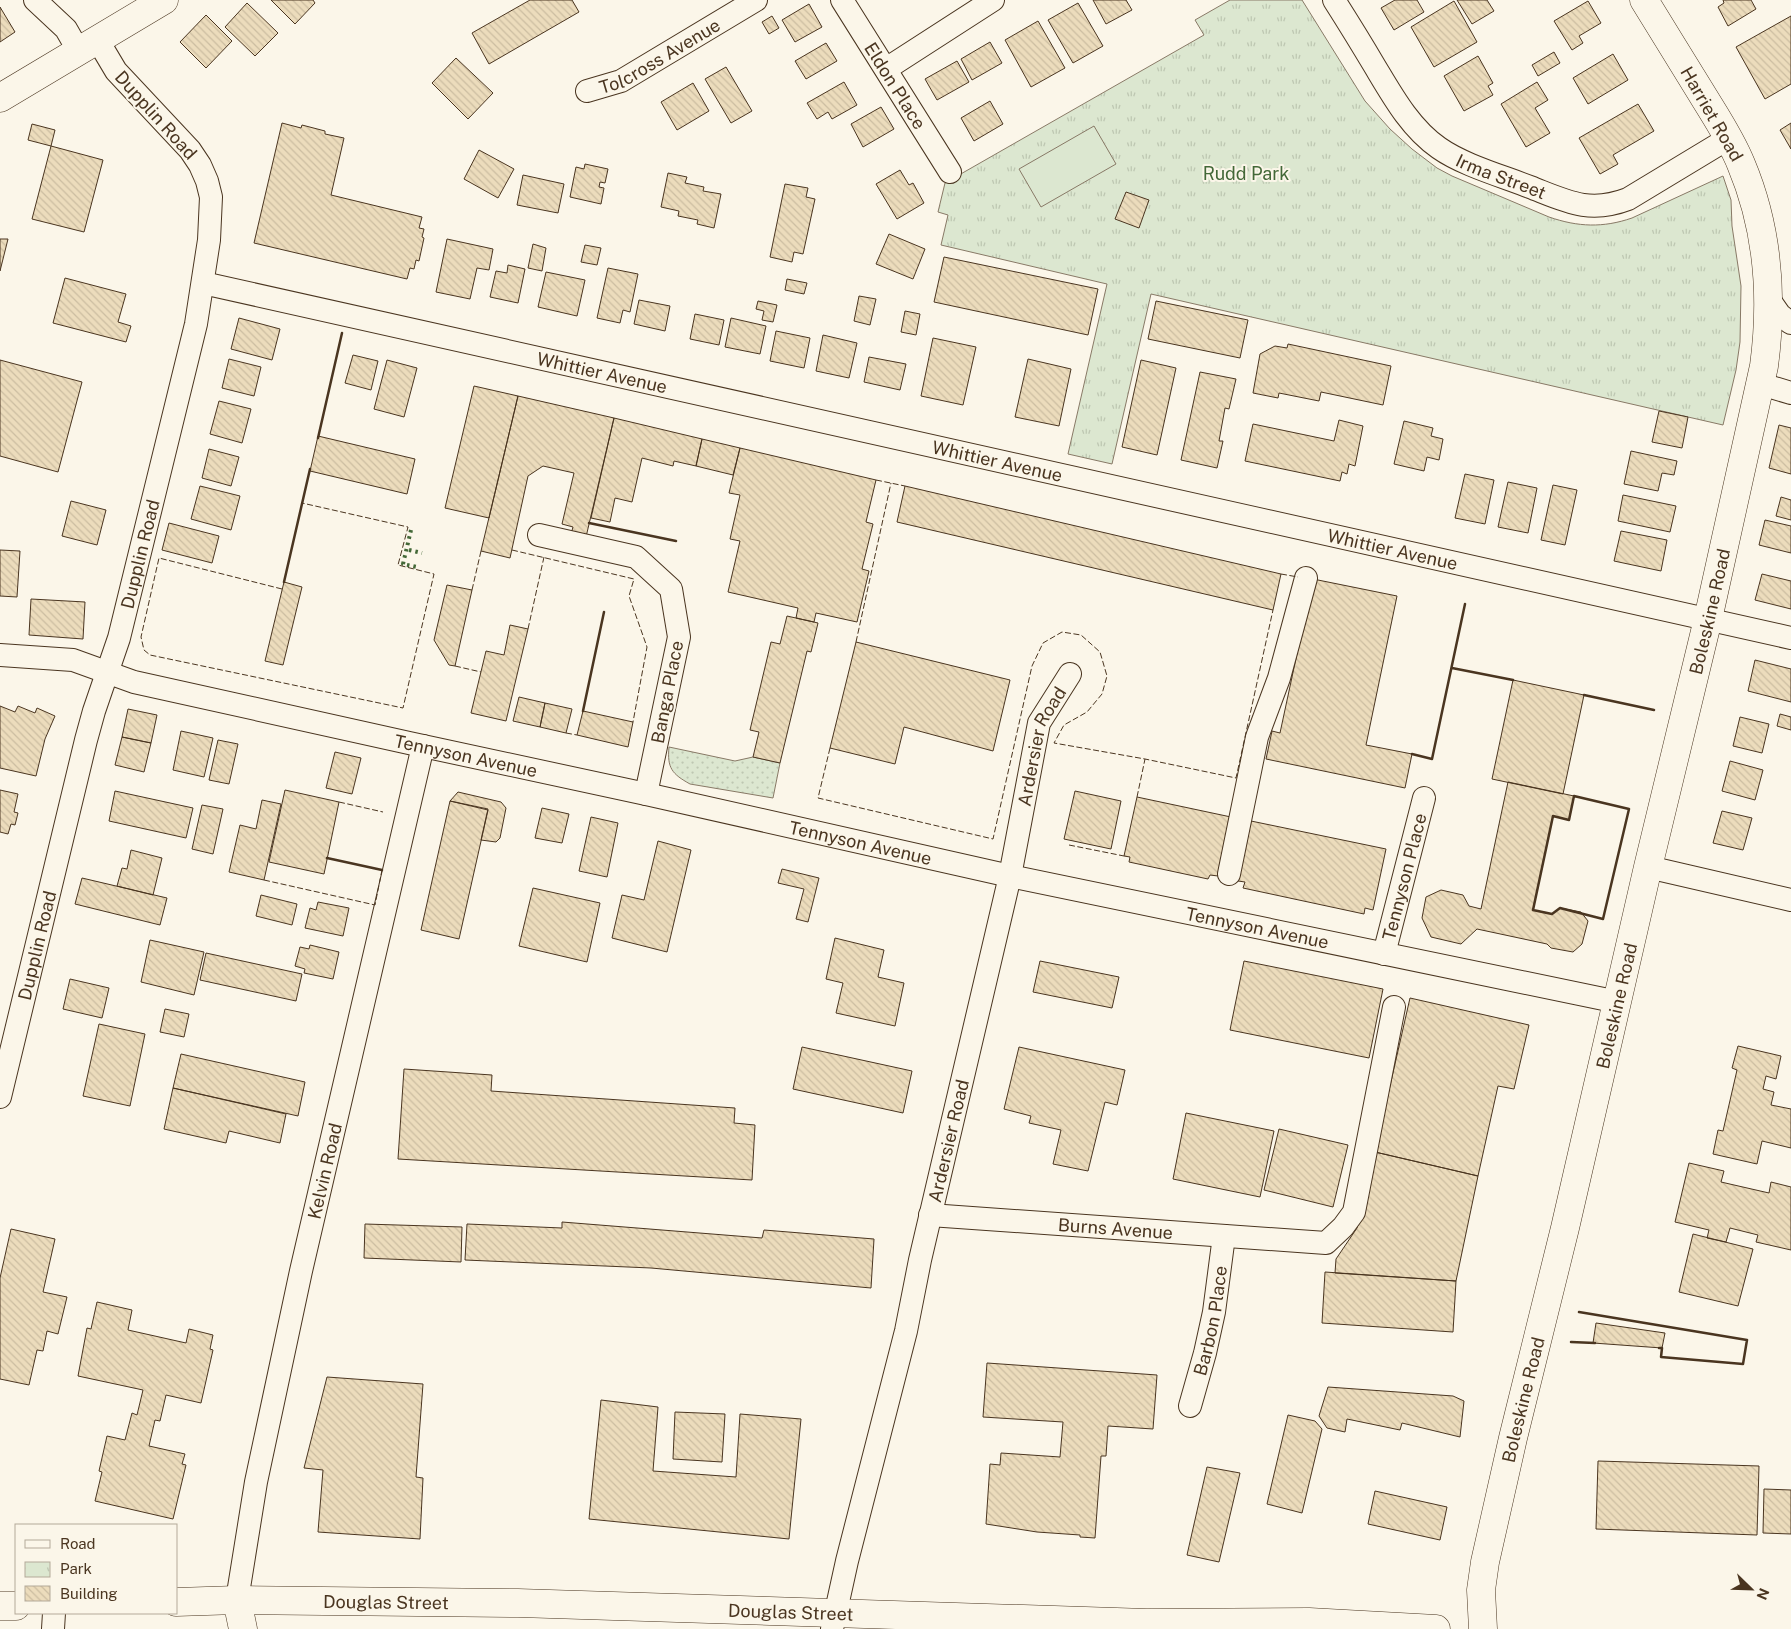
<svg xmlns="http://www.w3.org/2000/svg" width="1791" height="1629" font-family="'Public Sans',sans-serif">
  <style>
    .grass { fill: url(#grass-dots); stroke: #887966 }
    .park { fill: url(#park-tufts); stroke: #887966 }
    .pitch { fill: #dce7d0; stroke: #887966 }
    .building { fill: url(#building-back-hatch); stroke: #4a3520 }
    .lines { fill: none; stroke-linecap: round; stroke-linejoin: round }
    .minor-casing { stroke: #4a3520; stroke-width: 24 }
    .major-casing { stroke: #4a3520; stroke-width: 29 }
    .highway-casing { stroke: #4a3520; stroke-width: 29 }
    .minor { stroke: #fbf6e9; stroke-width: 22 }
    .major { stroke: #fbf6e9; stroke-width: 28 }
    .highway { stroke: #fbf6e9; stroke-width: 28 }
    .hedge { stroke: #436837; stroke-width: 4; stroke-dasharray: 2.5 4; stroke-linecap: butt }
    .fence { stroke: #4a3520; stroke-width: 1; stroke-dasharray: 6 2.5; stroke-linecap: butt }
    .wall { stroke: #4a3520; stroke-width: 2.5 }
    .labels { text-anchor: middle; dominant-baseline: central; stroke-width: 4; stroke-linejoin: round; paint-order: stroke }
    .street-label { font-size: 18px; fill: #4a3520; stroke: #fbf6e9 }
    .park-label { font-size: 18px; fill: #436837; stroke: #fbf6e9 }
  </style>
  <defs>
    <pattern id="grass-dots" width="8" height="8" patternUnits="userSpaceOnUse" patternTransform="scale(1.25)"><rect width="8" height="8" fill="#dce7d0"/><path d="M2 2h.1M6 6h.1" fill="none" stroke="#bec7b2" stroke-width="1.8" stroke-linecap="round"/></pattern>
    <pattern id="park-tufts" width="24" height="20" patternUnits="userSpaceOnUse" patternTransform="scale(1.25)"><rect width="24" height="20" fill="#dce7d0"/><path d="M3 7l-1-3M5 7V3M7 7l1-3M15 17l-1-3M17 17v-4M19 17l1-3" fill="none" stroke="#bec7b2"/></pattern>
    <pattern id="building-back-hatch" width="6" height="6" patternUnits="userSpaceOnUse" patternTransform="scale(1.25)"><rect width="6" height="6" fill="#ecdcbc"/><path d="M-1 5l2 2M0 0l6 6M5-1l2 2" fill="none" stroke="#ccbda1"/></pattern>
  </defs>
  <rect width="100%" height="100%" fill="#fbf6e9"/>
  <path class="grass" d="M669 747 735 761 753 757 780 763 773 798 690 784C672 774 667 768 669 747Z"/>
  <path class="park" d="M1230 0H1302L1365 101 1390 129 1412 149 1437 168 1452 176 1549 217C1578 227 1603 228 1632 218L1723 176 1731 200 1732 226 1741 286 1740 342 1736 370 1723 425 1151 294 1112 464 1068 454 1107 284 941 245 948 215 938 212 945 183 1204 35 1195 20Z"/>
  <path class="pitch" d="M1094 126 1116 164 1041 207 1019 169Z"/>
  <path class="building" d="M271 0H313L315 3 295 24Z
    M530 0H572L579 12 489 64 472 33Z
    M1093 0H1126L1132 10 1106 24Z
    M1395 0H1417L1424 12 1394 30 1381 8Z
    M1457 0H1487L1494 11 1472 24Z
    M1723 0H1751L1756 9 1728 26 1718 7 1724 3Z
    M1454 1 1477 42 1434 67 1411 27Z
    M1588 1 1601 23 1579 36 1583 43 1572 50 1554 21Z
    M247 3 278 33 255 56 225 27Z
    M1078 3 1103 46 1073 63 1048 20Z
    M809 4 822 27 795 42 782 20Z
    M0 7 15 32 0 42Z
    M206 15 232 41 206 68 180 42Z
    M772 16 779 28 769 34 762 22Z
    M1791 16V84L1765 99 1736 47Z
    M1038 21 1065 68 1031 87 1005 40Z
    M990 42 1002 63 972 80 961 59Z
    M826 43 837 61 806 79 795 61Z
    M1554 52 1560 63 1538 76 1532 65Z
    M1613 54 1628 80 1588 104 1573 78Z
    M1478 56 1493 83 1488 86 1493 95 1464 111 1444 76Z
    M456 58 493 93 468 119 432 83Z
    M957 61 969 82 937 100 925 79Z
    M726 67 752 111 731 123 705 79Z
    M844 82 857 105 832 119 828 112 817 119 807 103Z
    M1537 82 1548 100 1535 108 1550 133 1526 147 1501 104Z
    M693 83 709 111 677 130 661 102Z
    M990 101 1003 124 974 141 961 118Z
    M1638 104 1654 131 1613 155 1618 164 1600 174 1579 138Z
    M881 107 894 129 863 147 851 124Z
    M282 123 301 128 302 125 325 131V134L344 138 331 195 422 217 419 228 424 229 422 237 424 238 419 261 416 260 414 269 410 268 407 279 254 243Z
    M1791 123V149L1780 130Z
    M32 124 55 130 51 146 28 140Z
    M51 146 103 160 84 232 32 219Z
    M479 150 514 169 498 198 464 179Z
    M585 164 608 169 605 183 600 182 599 187 604 188 601 204 570 197 576 167 584 169Z
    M900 170 909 185 913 183 924 203 897 219 876 184Z
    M668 173 687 177 685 183 704 187 703 191 721 194 714 228 697 224 698 220 678 216 679 211 661 207Z
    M523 175 564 184 558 213 517 205Z
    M785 184 808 188 806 197 815 199 803 254 794 252 792 262 770 257Z
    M1126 192 1149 200 1139 228 1115 219Z
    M889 234 925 249 913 279 876 264Z
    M0 239H8L0 271Z
    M447 239 493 249 489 270 477 268 470 299 436 292Z
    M533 244 546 248 542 271 528 268Z
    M585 245 601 248 597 265 581 262Z
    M944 257 1098 289 1088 335 934 302Z
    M508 265 525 269 518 303 490 297 496 271 507 273Z
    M608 268 638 274 630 312 623 310 620 323 597 318Z
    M546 272 585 280 577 316 538 307Z
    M65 278 126 294 118 322 131 326 126 342 53 323Z
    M787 279 807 283 804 294 785 290Z
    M859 296 876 299 870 325 854 321Z
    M639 300 670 306 665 331 634 324Z
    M758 301 777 305 773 322 762 320 764 311 756 309Z
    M1156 301 1248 320 1240 358 1148 339Z
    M905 311 920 314 916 335 901 332Z
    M695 314 724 320 719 345 690 339Z
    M239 318 280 329 272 360 231 349Z
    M731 318 766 326 760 354 725 347Z
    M776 331 810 338 804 368 770 361Z
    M823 335 857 343 849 378 816 371Z
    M933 338 976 347 963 405 921 396Z
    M1288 344 1391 366 1383 405 1321 392 1319 401 1279 393 1278 398 1253 393 1260 354 1275 346 1287 348Z
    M353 355 378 361 371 390 345 383Z
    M869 357 906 364 900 390 864 382Z
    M229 359 261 367 254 396 222 388Z
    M1028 359 1071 369 1059 426 1015 417Z
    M0 360 82 382 58 472 0 456Z
    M387 360 417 368 404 417 374 409Z
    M1141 360 1176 368 1157 455 1122 447Z
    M1200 372 1236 379 1229 409 1225 408 1219 441H1223L1217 468 1181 460Z
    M474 386 518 396 489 518 445 508Z
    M518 396 614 418 586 537 571 534 573 527 562 524 574 473 543 466 528 476 510 558 481 551Z
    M219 401 251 409 242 443 210 434Z
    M1659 411 1688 417 1682 448 1652 442Z
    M614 418 702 439 696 466 674 461 673 466 642 458 632 502 615 498 610 522 591 518Z
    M1339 420 1363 426 1355 466 1349 464 1347 474 1342 472 1340 481 1245 461 1253 424 1334 441Z
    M1404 421 1433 428 1431 436 1443 439 1439 460 1427 457 1424 471 1394 464Z
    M1779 425 1791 428V474L1769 468Z
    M318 436 415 459 407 494 310 471Z
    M702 439 740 448 733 475 696 466Z
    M740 448 876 480 866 522 873 524 862 569 869 571 857 622 816 613 814 622 796 618 798 608 728 592 740 541 730 539 740 495 729 493Z
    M209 449 239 457 231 486 202 478Z
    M1631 451 1677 461 1674 475 1662 473 1658 491 1624 484Z
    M1465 474 1494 480 1485 524 1455 518Z
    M1508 482 1537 488 1528 533 1498 527Z
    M1553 485 1577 490 1565 545 1541 540Z
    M200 486 240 496 231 530 191 519Z
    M905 486 1281 574 1273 610 897 522Z
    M1623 495 1676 506 1670 532 1618 521Z
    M1781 497 1791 500V520L1776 516Z
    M71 501 106 510 97 545 62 536Z
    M1765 520 1791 526V553L1759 545Z
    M169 523 219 536 212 563 162 550Z
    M1621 531 1667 540 1661 571 1614 561Z
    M0 550 20 551 17 597 0 596Z
    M1762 574 1791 581V609L1755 600Z
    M1313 579 1397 596 1366 745 1412 754 1405 788 1266 759 1272 731 1280 733Z
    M284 582 302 587 283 665 265 661Z
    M447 585 472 590 455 666 449 665 434 640Z
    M31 599 85 602 83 639 29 635Z
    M787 616 818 623 811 652 807 651 780 763 753 757 759 732 750 730 771 642 780 644Z
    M510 625 528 629 506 721 471 713 486 651 504 655Z
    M856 642 1010 680 993 751 904 727 895 764 830 748Z
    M1755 660 1791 669V702L1748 691Z
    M1513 680 1584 695 1563 794 1492 779Z
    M519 697 545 703 540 727 513 721Z
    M545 703 572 709 566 733 540 727Z
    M0 706 15 712 18 706 35 713 37 708 55 716 45 739 36 776 0 768Z
    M128 709 157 715 151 743 122 737Z
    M583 711 633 722 628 747 577 735Z
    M1780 714 1791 717V730L1777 726Z
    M1740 717 1769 724 1762 753 1733 746Z
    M181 731 213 738 204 777 173 770Z
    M122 737 151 743 144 772 115 765Z
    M218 740 238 744 229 784 209 780Z
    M335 752 361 758 352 794 326 788Z
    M1730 761 1763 770 1755 800 1722 791Z
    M1508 782 1574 796 1569 820 1553 816 1533 910 1552 914 1560 908 1581 912 1588 921 1582 944 1573 952 1551 948 1547 944 1477 929 1461 944 1431 937 1422 918 1426 897 1441 890 1463 895 1469 906 1481 909Z
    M0 790 18 794 14 812 18 813 15 825 11 824 8 834 0 832Z
    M285 790 339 802 324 874 269 862Z
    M115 791 193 808 186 838 109 821Z
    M1075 791 1121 801 1111 849 1064 839Z
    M458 792 501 802 506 808 500 838 496 842 481 840 488 809 450 801Z
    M1137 797 1231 817 1218 876 1210 875 1208 879 1129 862 1130 857 1124 856Z
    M262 800 281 804 264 880 229 872 240 825 256 829Z
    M450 801 488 810 459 939 421 930Z
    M202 805 223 809 213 854 192 849Z
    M542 808 569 814 562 843 535 838Z
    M1722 811 1752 818 1743 850 1713 843Z
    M591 817 618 823 607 877 579 871Z
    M1251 821 1386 849 1373 910 1365 908 1364 914 1243 888 1245 882 1238 881Z
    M658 841 691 850 667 952 612 938 622 895 644 900Z
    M131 850 162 858 153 895 117 886 122 868 127 869Z
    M782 869 819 878 808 922 796 919 804 889 778 883Z
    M82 878 167 898 160 925 75 904Z
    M533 888 600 903 587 962 519 946Z
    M261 895 297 904 292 925 256 916Z
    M318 902 349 908 343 936 305 928 310 908 316 910Z
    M835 938 884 950 878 977 904 983 895 1026 836 1013 843 983 826 979Z
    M150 940 204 952 194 995 141 982Z
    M310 945 339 952 333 979 304 973 305 969 295 966 300 947 309 949Z
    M206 953 302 974 296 1001 200 980Z
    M1040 961 1119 977 1112 1008 1033 992Z
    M1244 961 1383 989 1369 1058 1230 1030Z
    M70 979 109 988 102 1018 63 1009Z
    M1410 998 1529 1025 1514 1089 1498 1086 1478 1176 1375 1152Z
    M165 1009 189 1014 184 1037 160 1032Z
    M99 1024 145 1034 130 1106 83 1096Z
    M1738 1046 1781 1056 1776 1079 1766 1076 1763 1089 1774 1092 1771 1105 1791 1109V1148L1762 1141 1757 1164 1713 1154 1718 1130 1723 1131 1737 1070 1732 1068Z
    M802 1047 912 1071 903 1113 793 1089Z
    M1019 1047 1125 1070 1117 1105 1105 1102 1088 1171 1053 1164 1061 1130 1029 1123 1031 1116 1004 1109Z
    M181 1054 305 1082 298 1116 173 1088Z
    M404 1069 492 1075 491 1091 735 1108 734 1123 755 1125 752 1180 398 1159Z
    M173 1088 286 1114 280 1143 229 1131 226 1143 164 1129Z
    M1186 1113 1274 1131 1260 1197 1173 1179Z
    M1279 1129 1348 1145 1333 1207 1264 1190Z
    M1375 1152 1478 1176 1456 1281 1335 1273 1336 1259 1357 1228Z
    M1689 1163 1724 1171 1721 1182 1769 1193 1771 1182 1791 1187V1250L1756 1242 1758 1235 1730 1228 1726 1242 1707 1238 1709 1230 1675 1222Z
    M562 1222 762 1238 764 1230 874 1239 871 1288 651 1268 465 1260 467 1224 562 1228Z
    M365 1224 462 1227 461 1262 364 1258Z
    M11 1229 55 1239 43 1292 67 1297 58 1334 47 1331 43 1351 37 1350 29 1385 0 1379V1278Z
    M1693 1234 1753 1249 1738 1306 1679 1292Z
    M1325 1272 1456 1281 1453 1332 1322 1323Z
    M97 1302 132 1310 128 1330 186 1343 189 1329 213 1335 210 1349 213 1350 201 1403 166 1395 160 1421 155 1420 149 1446 185 1454 182 1464 186 1465 173 1519 95 1501 102 1472 99 1471 107 1436 125 1440 132 1413 137 1415 143 1390 78 1376 87 1328 91 1329Z
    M1596 1323 1665 1333 1662 1348 1593 1343Z
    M987 1363 1157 1375 1153 1429 1108 1426 1106 1456H1101L1095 1538 1080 1537V1535L1037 1532 986 1524 990 1464 1000 1465 1001 1453 1060 1457 1063 1422 983 1417Z
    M327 1377 423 1384 416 1477 423 1478 420 1539 318 1532 323 1470 304 1468Z
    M1328 1387 1453 1396 1464 1401 1460 1437 1402 1423 1400 1430 1347 1419 1345 1432 1327 1428 1319 1416Z
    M601 1400 658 1407 653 1471 736 1477 740 1414 801 1419 789 1539 589 1519Z
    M675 1412 725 1414 722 1462 673 1459Z
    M1288 1415 1315 1421 1322 1429 1302 1513 1267 1504Z
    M1598 1461 1759 1466 1757 1535 1596 1529Z
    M1207 1467 1240 1473 1219 1562 1187 1555Z
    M1764 1489 1791 1490V1534L1763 1533Z
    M1375 1491 1447 1507 1440 1540 1368 1524Z"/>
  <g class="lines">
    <defs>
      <g id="minor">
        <path d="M35 0 66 29 78 50"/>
        <path id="s1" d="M842 0 950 172"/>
        <path id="s2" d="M1334 0C1348 22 1361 43 1374 65 1392 95 1410 128 1439 148 1463 165 1502 176 1530 187 1566 201 1589 214 1628 199L1729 138"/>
        <path d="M886 69 993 0"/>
        <path id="s3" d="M587 91 621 81 756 0"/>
        <path id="s4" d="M203 283 1791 638"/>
        <path d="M1768 298 1780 315 1791 323"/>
        <path d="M1761 384 1791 393"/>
        <path d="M539 535 636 557 671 589 679 637 646 794"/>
        <path id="s5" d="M0 655 73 660 134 682 409 743 646 794 1010 876 1618 1002"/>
        <path d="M1648 867 1791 900"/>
        <path d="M1229 874 1257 737 1279 678 1306 578"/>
        <path id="s6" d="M1384 954 1424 798"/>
        <path id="s7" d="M0 1097 86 740 94 711 119 638 196 324 209 240 211 197 207 181 200 165 190 150 116 71 97 39"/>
        <path id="s8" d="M930 1215 1326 1243 1343 1227 1354 1212 1394 1007"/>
        <path id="s9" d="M1190 1406 1205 1353 1214 1312 1224 1236"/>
        <path id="s10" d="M237 1600 256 1482 301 1271 423 746"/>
        <path d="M53 1629 54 1613"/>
        <path id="s11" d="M832 1629 847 1561 906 1331 920 1260 1010 876 1039 723 1070 674"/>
      </g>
      <g id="major">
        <path d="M0 98 164 0"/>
        <path d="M237 1600 243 1629"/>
        <path id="s12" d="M1483 1629 1481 1590 1485 1562 1513 1438 1565 1228 1648 867 1708 619 1764 366C1773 298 1768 228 1741 164 1731 139 1716 117 1702 94 1683 63 1663 31 1644 0"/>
      </g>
      <g id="highway">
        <path id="s13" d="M176 1602 237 1600 518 1603 1147 1623 1309 1622 1436 1629"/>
        <path d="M0 1606H16"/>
      </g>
    </defs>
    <use href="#minor" class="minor-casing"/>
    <use href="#major" class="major-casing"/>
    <use href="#highway" class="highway-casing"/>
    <use href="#minor" class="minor"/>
    <use href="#major" class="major"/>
    <use href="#highway" class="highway"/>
    <path class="hedge" d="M411 530 403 564 417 567
      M409 550 422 553"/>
    <path class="fence" d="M876 480 905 486
      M512 550 634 579 629 596 647 647 633 722
      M1281 574 1298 577
      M282 589 159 558 141 637 144 650 150 655 403 708 434 574 398 565 408 527 302 503
      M472 590 481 551
      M528 629 544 557
      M856 642 891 483
      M455 666 481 672
      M566 733 577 735
      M830 748 818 798 993 839 1032 666 1043 643 1062 632 1081 635 1100 652 1107 676 1102 694 1087 712 1064 725 1054 743 1145 759 1236 778 1273 610
      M1137 797 1145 759
      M339 802 383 812
      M1069 845 1124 856
      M264 880 375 905 382 870"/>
    <path class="wall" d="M318 438 342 333
      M589 523 676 541
      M284 582 310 469
      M1452 668 1513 680
      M1584 695 1654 710
      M583 711 604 612
      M1412 754 1432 759 1465 604
      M1574 796 1629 809 1603 919 1560 908 1552 914 1533 910 1553 816 1569 820Z
      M327 858 382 870
      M1579 1312 1747 1340 1743 1364 1661 1357 1662 1348H1659
      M1571 1342 1595 1343"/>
  </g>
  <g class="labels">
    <g class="street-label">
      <text stroke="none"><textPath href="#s3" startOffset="81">Tolcross Avenue</textPath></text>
      <text stroke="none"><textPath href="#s1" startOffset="101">Eldon Place</textPath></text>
      <text transform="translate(1712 114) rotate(60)">Harriet Road</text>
      <text transform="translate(156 115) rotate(48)">Dupplin Road</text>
      <text stroke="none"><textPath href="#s2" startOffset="251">Irma Street</textPath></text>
      <text stroke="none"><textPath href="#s4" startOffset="409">Whittier Avenue</textPath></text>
      <text stroke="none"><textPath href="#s4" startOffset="814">Whittier Avenue</textPath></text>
      <text stroke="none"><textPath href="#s4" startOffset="1219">Whittier Avenue</textPath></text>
      <text stroke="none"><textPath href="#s7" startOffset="561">Dupplin Road</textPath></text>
      <text stroke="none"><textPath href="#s12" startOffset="1044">Boleskine Road</textPath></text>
      <text transform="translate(667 692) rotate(-79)">Banga Place</text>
      <text stroke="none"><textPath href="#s11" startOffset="908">Ardersier Road</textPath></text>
      <text stroke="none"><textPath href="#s5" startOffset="478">Tennyson Avenue</textPath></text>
      <text stroke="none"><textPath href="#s5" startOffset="882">Tennyson Avenue</textPath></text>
      <text stroke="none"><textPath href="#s6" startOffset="80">Tennyson Place</textPath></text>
      <text stroke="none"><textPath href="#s5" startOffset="1288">Tennyson Avenue</textPath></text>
      <text stroke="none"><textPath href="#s7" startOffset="156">Dupplin Road</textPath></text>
      <text stroke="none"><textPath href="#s12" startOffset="639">Boleskine Road</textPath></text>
      <text stroke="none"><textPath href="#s11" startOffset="502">Ardersier Road</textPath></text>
      <text stroke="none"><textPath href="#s10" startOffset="438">Kelvin Road</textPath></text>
      <text stroke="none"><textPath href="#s8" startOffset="186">Burns Avenue</textPath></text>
      <text stroke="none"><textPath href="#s9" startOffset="88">Barbon Place</textPath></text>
      <text stroke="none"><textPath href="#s12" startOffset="234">Boleskine Road</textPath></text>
      <text stroke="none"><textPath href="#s13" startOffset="210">Douglas Street</textPath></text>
      <text stroke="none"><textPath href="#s13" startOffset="615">Douglas Street</textPath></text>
    </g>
    <g class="park-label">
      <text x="1246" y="173">Rudd Park</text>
    </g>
  </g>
  <rect x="15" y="1524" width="162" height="90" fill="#fbf6e9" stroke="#b4a999"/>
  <rect x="25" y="1540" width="25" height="8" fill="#fbf6e9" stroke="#b4a999"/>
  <text x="60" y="1549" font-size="15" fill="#4a3520">Road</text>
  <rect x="25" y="1562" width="25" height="15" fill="url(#park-tufts)" stroke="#b4a999"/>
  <text x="60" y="1574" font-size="15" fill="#4a3520">Park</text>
  <rect x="25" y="1586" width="25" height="15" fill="url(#building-back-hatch)" stroke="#b4a999"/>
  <text x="60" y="1599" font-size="15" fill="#4a3520">Building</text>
  <g transform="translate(1751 1589) rotate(113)" stroke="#fbf6e9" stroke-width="4" paint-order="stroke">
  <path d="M0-4L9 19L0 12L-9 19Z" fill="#4a3520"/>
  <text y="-8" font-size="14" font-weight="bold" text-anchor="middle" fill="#4a3520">N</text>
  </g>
</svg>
